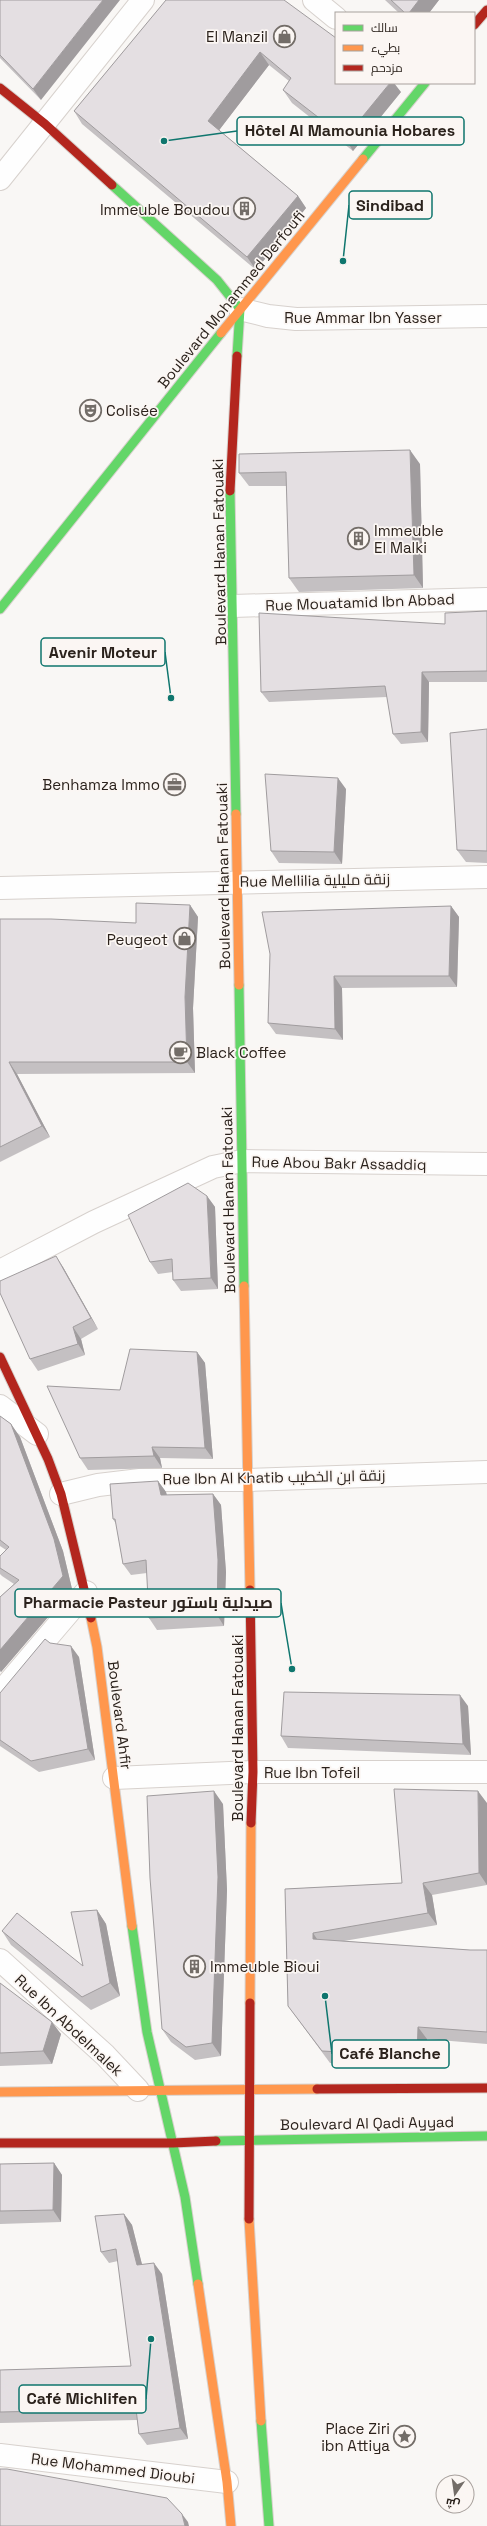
<svg xmlns="http://www.w3.org/2000/svg" width="487" height="2526" font-family="'Space Grotesk',Cairo,sans-serif">
  <style>
    .lines { fill: none; stroke-linecap: round; stroke-linejoin: round }
    .street-casing { stroke: #d7d1cd; stroke-width: 24 }
    .fast-casing { stroke: #d7d1cd; stroke-width: 11 }
    .slow-casing { stroke: #d7d1cd; stroke-width: 11 }
    .jam-casing { stroke: #d7d1cd; stroke-width: 11 }
    .street { stroke: #fefefe; stroke-width: 22 }
    .fast { stroke: #63d668; stroke-width: 9 }
    .slow { stroke: #ff974d; stroke-width: 9 }
    .jam { stroke: #b3261e; stroke-width: 9 }
    .wall { fill: #c4c0c2 }
    .shaded-wall { fill: #a09c9e }
    .building { fill: #e4dfe2; stroke: #a09c9e }
    .labels { text-anchor: middle; dominant-baseline: central; stroke-width: 3.5; stroke-linejoin: round; paint-order: stroke }
    .poi-label { font-size: 15px; fill: #2b221c; stroke: #fbf6f3; text-anchor: end }
    .street-label { font-size: 15px; fill: #2b221c; stroke: #fbf6f3 }
    .leader { fill: none; stroke: #0f766e; stroke-width: 1.5 }
    .callout-dot { fill: #0f766e; stroke: #fbf6f3; stroke-width: 1.5 }
    .callout { fill: #fbf6f3; stroke: #0f766e; stroke-width: 1.5 }
    .callout-label { font-size: 16px; text-anchor: middle; font-weight: bold; fill: #2b221c }
  </style>
  <rect width="100%" height="100%" fill="#f9f7f5"/>
  <g class="lines">
    <defs>
      <path id="street" d="M314 0 336 18
        M0 179 143 0
        M240 309 268 316 296 319 487 316
        M233 606 487 599
        M0 888 487 877
        M0 1271 94 1222 213 1167 242 1161 487 1164
        M0 1406 37 1434
        M61 1494 98 1485 140 1480H249L487 1472
        M0 1693 86 1592
        M114 1778 253 1772H487
        M0 1960 105 2055 138 2090
        M0 2455 227 2482"/>
      <path id="fast" d="M363 159 425 83
        M112 185 217 280 240 309 237 356
        M230 491 236 814
        M0 609 221 333
        M239 985 244 1286
        M132 1926 147 2032 185 2197 198 2284
        M216 2141 487 2136
        M261 2421 269 2526"/>
      <path id="slow" d="M221 333 363 159
        M236 814 239 985
        M244 1286 250 1590
        M91 1618 97 1647 132 1926
        M250 2003 251 1823
        M0 2092 317 2089
        M249 2219 261 2421
        M198 2284 227 2482 231 2526"/>
      <path id="jam" d="M474 25 487 10
        M0 88 45 124 112 185
        M230 491 237 356
        M0 1357 48 1459 61 1494 91 1618
        M250 1590 253 1772 251 1823
        M317 2089 487 2088
        M0 2143H173L216 2141
        M249 2219 250 2003"/>
    </defs>
    <use href="#street" class="street-casing"/>
    <use href="#fast" class="fast-casing"/>
    <use href="#slow" class="slow-casing"/>
    <use href="#jam" class="jam-casing"/>
    <use href="#street" class="street"/>
    <use href="#fast" class="fast"/>
    <use href="#slow" class="slow"/>
    <use href="#jam" class="jam"/>
  </g>
  <path class="wall" d="M0 0 41 100 0 58Z
    M385 0H439L429 13H399Z
    M162 5 401 92 353 151 292 103 283 90 289 81 269 65 219 130 298 196 306 208 256 270 82 124 74 111Z
    M420 464 423 588 299 592 289 578 287 486H249L239 473Z
    M487 611V682H429L428 742 401 744 393 734 387 697 269 702 261 692 445 624Z
    M487 729V863L466 862 457 850Z
    M346 789 342 864 279 863 271 851Z
    M190 905 198 917 193 1008 195 1073 17 1074 50 1137 0 1162V919L136 923Z
    M451 906 459 917 457 987 342 988 343 1040 276 1034 268 1023 270 954Z
    M207 1196 215 1207 218 1289 181 1291 173 1280V1272L158 1274 150 1262Z
    M63 1267 98 1329 81 1339 85 1355 38 1371 30 1359Z
    M197 1352 205 1363 213 1459 160 1458 162 1468 88 1470 80 1458 120 1390Z
    M0 1416 11 1424 20 1437 63 1551 72 1589 1 1672 0 1671V1597L14 1584 2 1576 0 1574V1556L6 1550 0 1546Z
    M158 1481 166 1492 167 1495 213 1494 221 1505 226 1572 224 1626 157 1630 149 1618 147 1573 131 1575 123 1564 116 1524 113 1519Z
    M50 1643 79 1657 95 1760 39 1772 0 1746V1693Z
    M468 1706 471 1755 288 1748 281 1736Z
    M487 1803V1885L432 1895 437 1925 344 1941 470 1950H487V2044L427 2039 425 2068 330 2063 288 2006 285 1889 402 1883Z
    M223 1804 227 1890 221 2056 195 2060 171 2042 162 2029Z
    M97 1910 106 1924 120 1996 91 2010 11 1945 2 1931 83 1966Z
    M0 1983 61 2034 52 2064 0 2066Z
    M54 2163 62 2175 61 2222 0 2224V2164Z
    M124 2214 132 2225 142 2265 162 2274 188 2439 147 2445 139 2434 137 2420 0 2423V2370L131 2366 118 2261 109 2263 101 2252Z"/>
  <path class="shaded-wall" d="M103 0H120L41 100 33 89Z
    M419 0H439L429 13H409Z
    M260 52 269 65 217 133 208 121Z
    M390 83H394L401 92 353 151 345 138Z
    M298 196 306 208 256 270 247 257Z
    M410 450 420 464 423 588 414 575Z
    M422 672 429 682 428 742 421 732Z
    M338 778 346 789 342 864 334 852Z
    M190 905 198 917 193 1008 195 1073 187 1062 185 997Z
    M451 906 459 917 457 987 449 976Z
    M334 976 342 988 343 1040 335 1029Z
    M9 1062 17 1074 50 1137 42 1126Z
    M207 1196 215 1207 218 1289 211 1278Z
    M56 1256 63 1267 98 1329 91 1318Z
    M73 1327 81 1339 85 1355 78 1344Z
    M197 1352 205 1363 213 1459 205 1448Z
    M11 1424 20 1437 63 1551 72 1589 1 1672 0 1670V1650L63 1576Z
    M152 1447 160 1458 162 1468 154 1456Z
    M158 1481 166 1492 169 1506 161 1495Z
    M213 1494 221 1505 226 1572 224 1626 217 1615Z
    M71 1646 79 1657 95 1760 88 1749Z
    M460 1695 468 1706 471 1755 463 1744Z
    M214 1791 223 1804 227 1890 221 2056 212 2043Z
    M478 1791 487 1803V1885L479 1873Z
    M423 1883 432 1895 437 1925 428 1913Z
    M97 1910 106 1924 120 1996 110 1983Z
    M313 1933 321 1945 313 1939Z
    M52 2022 61 2034 52 2064 43 2051Z
    M418 2027 427 2039 425 2068 417 2056Z
    M54 2163 62 2175 61 2222 53 2210Z
    M124 2214 132 2225 145 2276 137 2265Z
    M154 2263 162 2274 188 2439 180 2428Z
    M182 2514 188 2522 189 2526H185Z"/>
  <path class="building" d="M0 0H103L33 89 0 55Z
    M166 0H284L336 38V83H390L345 138 283 90 291 78 260 52 208 121 298 196 247 257 74 111Z
    M391 0H419L409 13H405Z
    M410 450 414 575 289 578 286 472 239 473V454Z
    M487 611V671L422 672 421 732 393 734 385 686 261 692 259 613 445 624V613Z
    M487 729V851L457 850 450 733Z
    M265 774 338 778 334 852 271 851Z
    M136 903 190 905 185 997 187 1062H9L42 1126 0 1147V919H51L136 923Z
    M451 906 449 976H334L335 1029 268 1023 270 954 262 912Z
    M188 1183 207 1196 211 1278 173 1280 172 1259 150 1262 128 1215Z
    M56 1256 91 1318 73 1327 78 1344 30 1359 0 1293V1281Z
    M130 1349 197 1352 205 1448 152 1447 154 1456 80 1458 47 1386 120 1390Z
    M0 1416 11 1424 54 1539 63 1576 0 1650V1597L19 1580 0 1568V1556L9 1547 0 1540Z
    M158 1481 161 1495 213 1494 218 1560 217 1615 149 1618 146 1560 123 1564 115 1519H113L110 1484Z
    M45 1639 50 1643 71 1646 88 1749 31 1761 0 1740V1693Z
    M284 1692 460 1695 463 1744 281 1736Z
    M394 1789 478 1791 479 1873 423 1883 428 1913 313 1933V1939L470 1950H487V2032L418 2027 417 2056 322 2051 288 2006 285 1889 402 1883Z
    M214 1791 218 1877 212 2043 186 2047 162 2029 150 1878 147 1796Z
    M97 1910 110 1983 82 1997 2 1931 17 1913 83 1966 71 1912Z
    M0 1983 52 2022 43 2051 0 2053Z
    M54 2163 53 2210 0 2211V2164Z
    M124 2214 137 2265 154 2263 180 2428 139 2434 136 2409 0 2412V2370L131 2366 116 2249 101 2252 95 2216Z
    M0 2469H7L167 2498 182 2514 185 2526H0Z"/>
  <defs>
    <symbol id="shop-ring" viewBox="-11 -11 22 22"><circle r="9.5" fill="#fbf6f3" stroke="#736d68" stroke-width="1.5"/><path d="M-5-2.5h2.3a2.7 3.5 0 0 1 5.4 0H5L5.5 6h-11ZM-1.5-2.5h3a1.5 2.3 0 0 0-3 0Z" fill="#736d68"/></symbol>
    <symbol id="building-ring" viewBox="-11 -11 22 22"><circle r="9.5" fill="#fbf6f3" stroke="#736d68" stroke-width="1.5"/><path d="M-4-6H4V6H1V3H-1V6H-4ZM-2.5-4.3h1.7v1.8h-1.7ZM.8-4.3h1.7v1.8H.8ZM-2.5-1h1.7V.8h-1.7ZM.8-1h1.7V.8H.8Z" fill="#736d68"/></symbol>
    <symbol id="theatre-ring" viewBox="-11 -11 22 22"><circle r="9.5" fill="#fbf6f3" stroke="#736d68" stroke-width="1.5"/><path d="M-5-5.5Q0-4 5-5.5V0Q5 5 0 6Q-5 5-5 0ZM-3.3-2.5H-1v1.5H-3.3ZM1-2.5H3.3v1.5H1ZM-2.8 1Q0 5.5 2.8 1Z" fill="#736d68"/></symbol>
    <symbol id="office-ring" viewBox="-11 -11 22 22"><circle r="9.5" fill="#fbf6f3" stroke="#736d68" stroke-width="1.5"/><path d="M-6-3h4V-5.5h4V-3h4V5H-6ZM-1-4.5V-3h2v-1.5ZM-6 0V1H6V0Z" fill="#736d68"/></symbol>
    <symbol id="cafe-ring" viewBox="-11 -11 22 22"><circle r="9.5" fill="#fbf6f3" stroke="#736d68" stroke-width="1.5"/><path d="M-5.5-4.5H6V0H3Q3 3.5 0 3.5H-2.5Q-5.5 3.5-5.5 0ZM3-3.2v2h1.7v-2ZM-6 4.5H4V6H-6Z" fill="#736d68"/></symbol>
    <symbol id="sight-ring" viewBox="-11 -11 22 22"><circle r="9.5" fill="#fbf6f3" stroke="#736d68" stroke-width="1.5"/><path d="M0-6L1.8-2.2L6-1.7L2.9 1.2L3.7 5.4L0 3.3L-3.7 5.4L-2.9 1.2L-6-1.7L-1.8-2.2Z" fill="#736d68"/></symbol>
  </defs>
  <g fill-rule="evenodd">
    <use href="#shop-ring" x="272" y="24" width="25" height="25"/>
    <use href="#building-ring" x="232" y="196" width="25" height="25"/>
    <use href="#theatre-ring" x="78" y="398" width="25" height="25"/>
    <use href="#building-ring" x="346" y="526" width="25" height="25"/>
    <use href="#office-ring" x="162" y="772" width="25" height="25"/>
    <use href="#shop-ring" x="172" y="926" width="25" height="25"/>
    <use href="#cafe-ring" x="168" y="1040" width="25" height="25"/>
    <use href="#building-ring" x="182" y="1954" width="25" height="25"/>
    <use href="#sight-ring" x="392" y="2424" width="25" height="25"/>
  </g>
  <g class="labels">
    <g class="poi-label">
      <text x="268" y="36">El Manzil</text>
      <text x="230" y="209">Immeuble Boudou</text>
      <text x="106" y="410" text-anchor="start">Colisée</text>
      <text x="374" y="530" text-anchor="start">Immeuble<tspan x="374" dy="17">El Malki</tspan></text>
      <text x="160" y="784">Benhamza Immo</text>
      <text x="168" y="939">Peugeot</text>
      <text x="196" y="1052" text-anchor="start">Black Coffee</text>
      <text x="210" y="1966" text-anchor="start">Immeuble Bioui</text>
      <text x="390" y="2428">Place Ziri<tspan x="390" dy="17">ibn Attiya</tspan></text>
    </g>
    <g class="street-label">
      <text transform="translate(231 299) rotate(-51)">Boulevard Mohammed Derfoufi</text>
      <text x="363" y="317">Rue Ammar Ibn Yasser</text>
      <text transform="translate(219 552) rotate(-91)">Boulevard Hanan Fatouaki</text>
      <text transform="translate(360 602) rotate(-2)">Rue Mouatamid Ibn Abbad</text>
      <text transform="translate(223 876) rotate(-91)">Boulevard Hanan Fatouaki</text>
      <text transform="translate(315 880) rotate(-1)">Rue Mellilia زنقة مليلية</text>
      <text transform="translate(339 1163) rotate(1)">Rue Abou Bakr Assaddiq</text>
      <text transform="translate(228 1200) rotate(-91)">Boulevard Hanan Fatouaki</text>
      <text transform="translate(274 1477) rotate(-1)">Rue Ibn Al Khatib زنقة ابن الخطيب</text>
      <text transform="translate(120 1715) rotate(83)">Boulevard Ahfir</text>
      <text transform="translate(237 1728) rotate(-90)">Boulevard Hanan Fatouaki</text>
      <text x="312" y="1772">Rue Ibn Tofeil</text>
      <text transform="translate(69 2025) rotate(43)">Rue Ibn Abdelmalek</text>
      <text transform="translate(367 2123) rotate(-1)">Boulevard Al Qadi Ayyad</text>
      <text transform="translate(113 2468) rotate(7)">Rue Mohammed Dioubi</text>
    </g>
  </g>
  <path class="leader" d="M164 141L237 131M343 261L349 205M171 698L165 652M292 1669L281 1603M325 1996L332 2054M151 2339L146 2399"/>
  <g class="callout-dot">
    <circle cx="164" cy="141" r="4"/>
    <circle cx="343" cy="261" r="4"/>
    <circle cx="171" cy="698" r="4"/>
    <circle cx="292" cy="1669" r="4"/>
    <circle cx="325" cy="1996" r="4"/>
    <circle cx="151" cy="2339" r="4"/>
  </g>
  <g class="callout">
    <rect x="237" y="117" width="227" height="28" rx="4"/>
    <rect x="349" y="191" width="83" height="28" rx="4"/>
    <rect x="41" y="638" width="124" height="28" rx="4"/>
    <rect x="15" y="1589" width="266" height="28" rx="4"/>
    <rect x="332" y="2040" width="117" height="28" rx="4"/>
    <rect x="19" y="2385" width="127" height="28" rx="4"/>
  </g>
  <g class="callout-label">
    <text x="350" y="136">Hôtel Al Mamounia Hobares</text>
    <text x="390" y="211">Sindibad</text>
    <text x="103" y="658">Avenir Moteur</text>
    <text x="148" y="1608">Pharmacie Pasteur صيدلية باستور</text>
    <text x="390" y="2059">Café Blanche</text>
    <text x="82" y="2404">Café Michlifen</text>
  </g>
  <rect x="335" y="12" width="140" height="72" fill="#fbf6f3" stroke="#a8a19d"/>
  <rect x="343" y="25" width="20" height="6" fill="#63d668" stroke="#a8a19d"/>
  <text x="371" y="32" font-size="12" fill="#2b221c">سالك</text>
  <rect x="343" y="45" width="20" height="6" fill="#ff974d" stroke="#a8a19d"/>
  <text x="371" y="52" font-size="12" fill="#2b221c">بطيء</text>
  <rect x="343" y="65" width="20" height="6" fill="#b3261e" stroke="#a8a19d"/>
  <text x="371" y="72" font-size="12" fill="#2b221c">مزدحم</text>
  <g transform="translate(455 2494) rotate(193)"><circle r="19" fill="#fbf6f3" stroke="#a8a19d"/>
  <path d="M0-3L7 15L0 10L-7 15Z" fill="#736d68"/>
  <text y="-6" font-size="11" font-weight="bold" text-anchor="middle" fill="#2b221c">ش</text>
  </g>
</svg>
